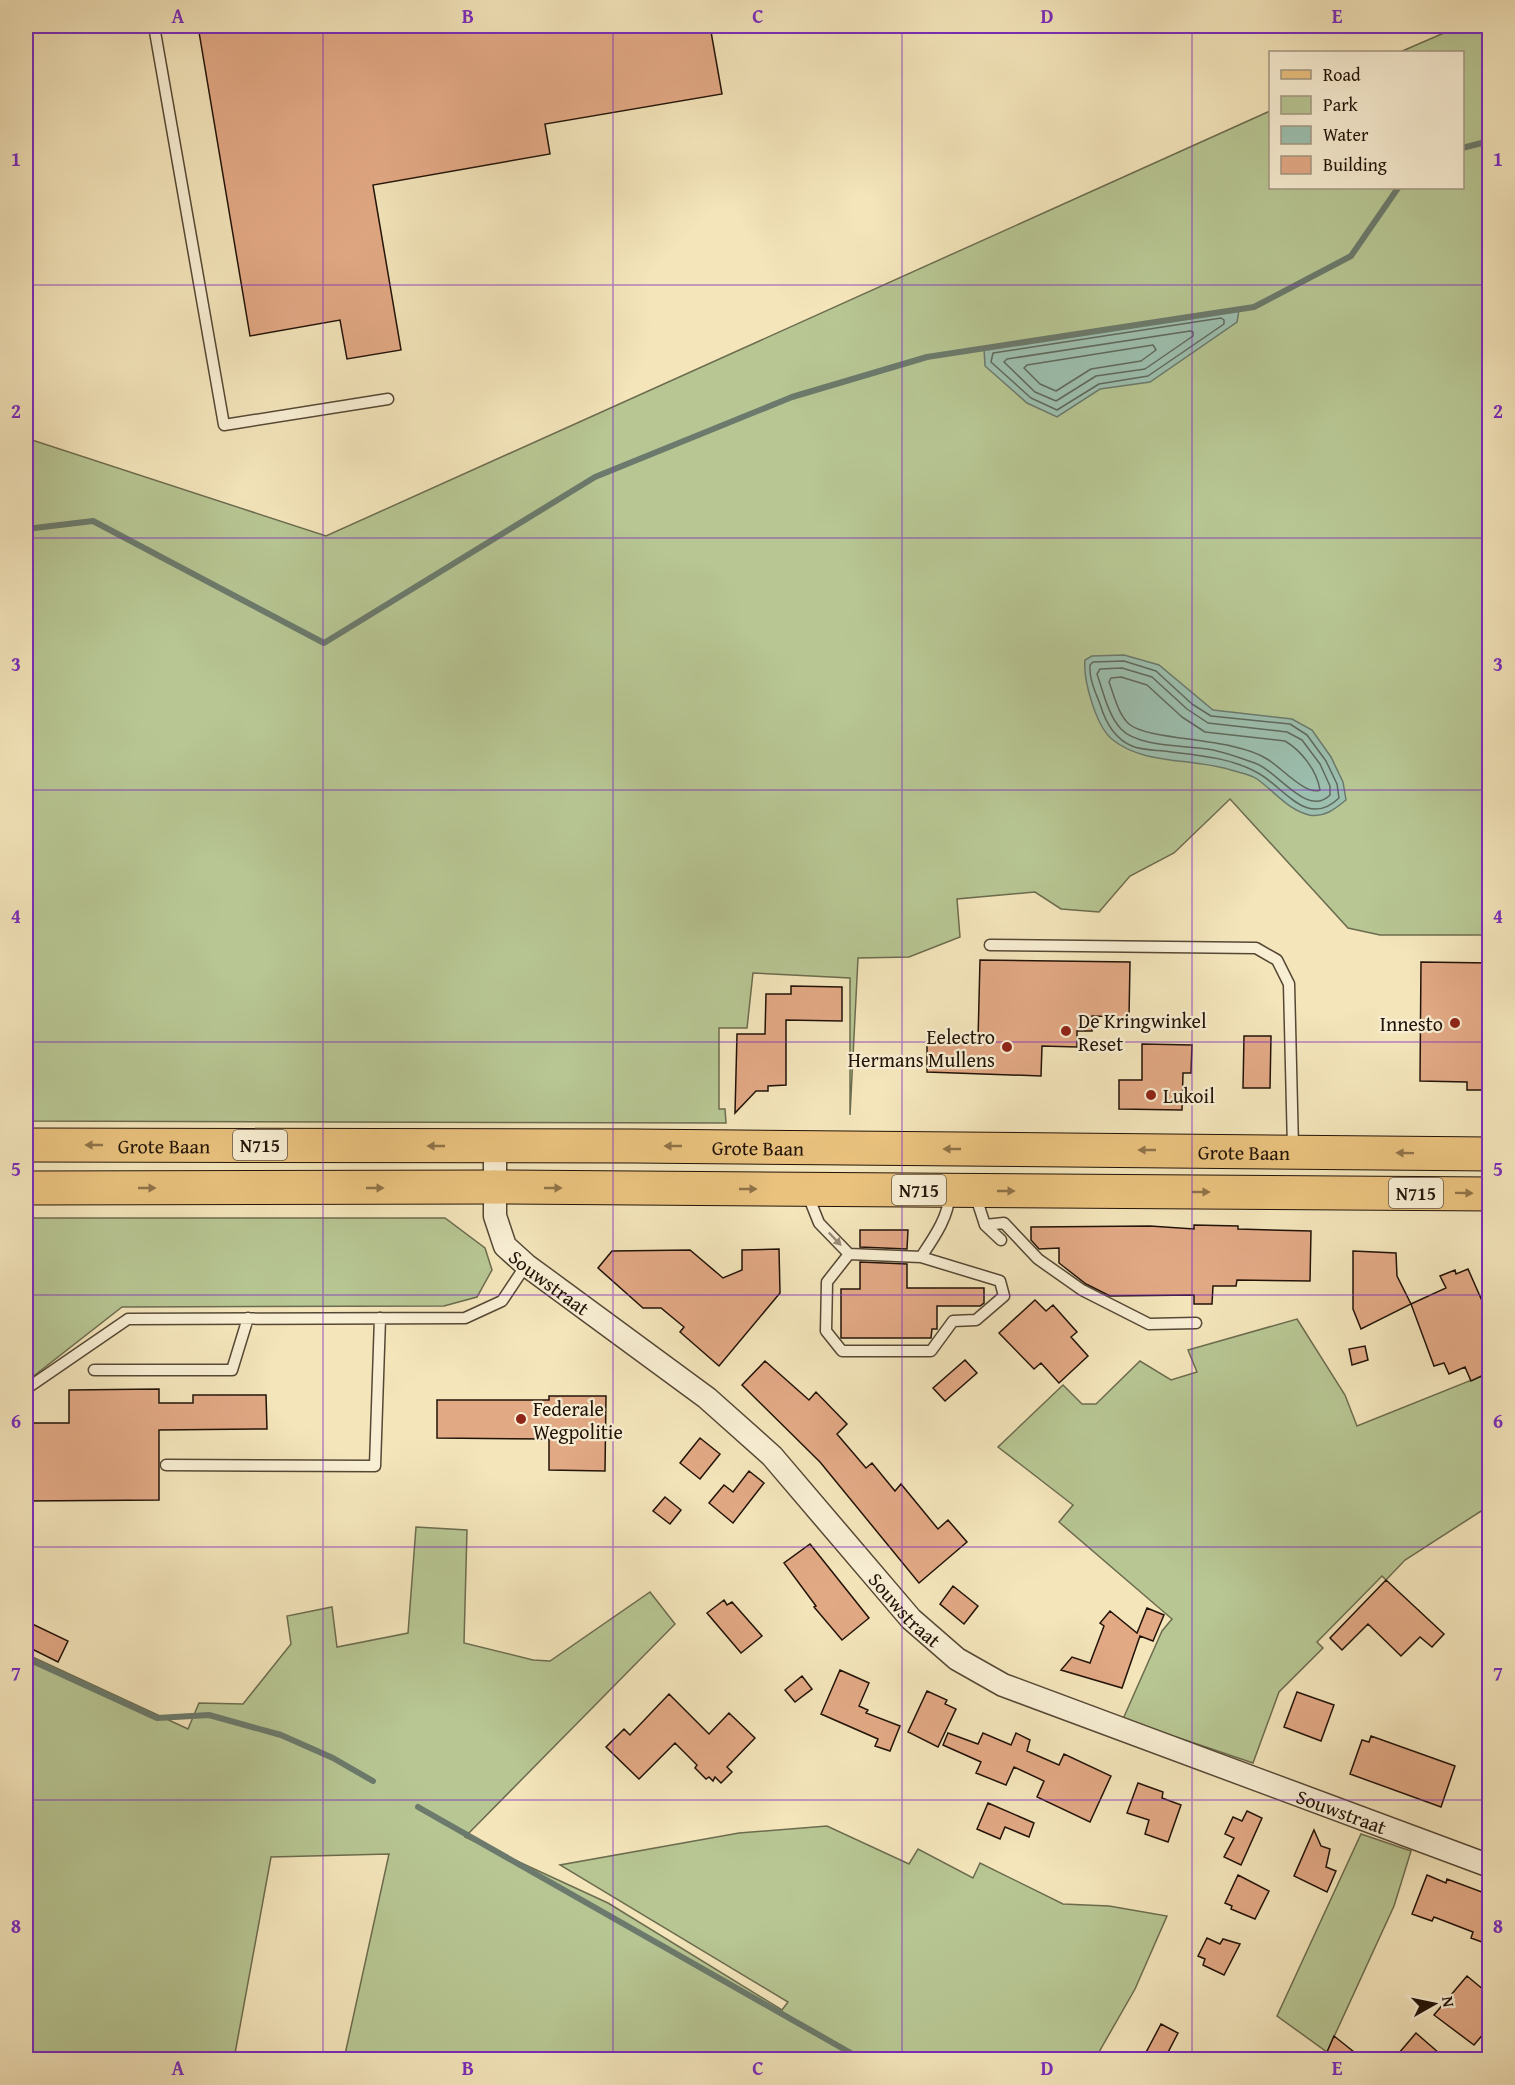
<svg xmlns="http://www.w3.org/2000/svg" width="1515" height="2085" font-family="'Gentium Book Plus',serif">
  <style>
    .green { fill: #b7c693; stroke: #6c6c4e; stroke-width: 1.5 }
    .water { fill: #9cbfaf; stroke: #6b7a6c; stroke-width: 1.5 }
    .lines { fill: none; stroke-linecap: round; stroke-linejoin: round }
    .shore { stroke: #5f695c; stroke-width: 1.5 }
    .stream { stroke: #6b7a6c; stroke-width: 6 }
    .building { fill: #e2a985; stroke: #221308; stroke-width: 1.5 }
    .service-casing { stroke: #564835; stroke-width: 13 }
    .minor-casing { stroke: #564835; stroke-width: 25 }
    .primary-casing { stroke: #221308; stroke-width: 35 }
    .trunk-casing { stroke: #221308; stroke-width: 35 }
    .service { stroke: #f8eed3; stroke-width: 10 }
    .minor { stroke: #f8eed3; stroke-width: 22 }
    .primary { stroke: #eac27e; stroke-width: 33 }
    .trunk { stroke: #eac27e; stroke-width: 33 }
    .oneway { fill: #907349 }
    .oneway2 { fill: #988b78 }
    .grid { fill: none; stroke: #7b2cbf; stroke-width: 1.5; stroke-opacity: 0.55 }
    .poi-dot { fill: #8f2418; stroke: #f8eed3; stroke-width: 2 }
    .labels { text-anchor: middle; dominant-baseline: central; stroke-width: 4.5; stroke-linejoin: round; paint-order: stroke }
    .shield { fill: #f8eed3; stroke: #625545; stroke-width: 1.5 }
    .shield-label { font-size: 18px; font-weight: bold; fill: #221308 }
    .poi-label { font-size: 20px; fill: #221308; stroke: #f8eed3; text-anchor: start }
    .street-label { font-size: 20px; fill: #221308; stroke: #f8eed3 }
    .neatline { fill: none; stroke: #7b2cbf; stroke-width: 2 }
    .grid-label { font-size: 20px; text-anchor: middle; font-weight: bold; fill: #7b2cbf }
  </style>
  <rect width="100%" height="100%" fill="#f4e5bb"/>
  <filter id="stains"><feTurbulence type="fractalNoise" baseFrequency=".00333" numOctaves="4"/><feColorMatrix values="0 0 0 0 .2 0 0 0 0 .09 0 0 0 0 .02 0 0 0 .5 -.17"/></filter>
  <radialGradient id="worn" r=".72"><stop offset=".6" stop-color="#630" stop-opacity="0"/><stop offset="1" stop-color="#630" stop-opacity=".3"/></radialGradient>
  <path class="green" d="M1460 26H1489V935H1380L1348 928 1230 799 1174 853 1130 876 1099 912 1061 909 1035 892 957 899 960 937 909 957 858 958 850 1115V978L753 973 747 1028H719V1109H725L726 1123 26 1121V438L326 536 1270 111V188H1462V52H1400Z
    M26 1218H445L485 1248 492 1270 477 1297 444 1306 122 1307 26 1382Z
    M1297 1319 1345 1395 1357 1426 1489 1373V1506L1405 1560 1386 1580 1382 1576 1317 1642 1323 1648 1279 1692 1253 1763 1123 1719 1162 1631 1172 1619 1059 1522 1073 1505 998 1447 1063 1385 1082 1404H1096L1140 1361 1171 1380 1197 1372 1188 1350Z
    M416 1527 467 1530 464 1643 533 1660 550 1661 650 1592 675 1624 465 1837 608 1903 782 2010 788 2002 560 1865 739 1833 827 1826 909 1864 918 1849 973 1878 980 1863 1063 1904 1109 1906 1167 1916 1135 1989 1095 2059H344L389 1854 271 1857 234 2059 26 2060V1654L188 1729 199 1703 243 1704 291 1644 287 1616 332 1607 337 1647 408 1633Z
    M1361 1834 1411 1851 1394 1906 1327 2052 1277 2016Z"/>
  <path class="water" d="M1239 310 1237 322 1150 382 1100 389 1057 417 1027 403 985 366 984 348Z
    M1124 655 1159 665 1213 710 1292 719 1312 730 1331 757 1343 782 1346 800C1335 809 1324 818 1309 815 1288 810 1274 791 1257 779 1250 774 1240 773 1231 770 1193 758 1144 765 1113 740 1096 727 1083 680 1085 660L1092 656Z"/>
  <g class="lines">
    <path class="shore" d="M1221 318 1224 320V324L1148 376 1099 384 1057 410 1031 398 991 362 993 353Z
      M1190 331 1193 332V336L1145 369 1096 376 1056 401 1035 392 1004 362 1007 359Z
      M1153 345 1156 350 1141 361 1091 369 1056 391 1040 384 1024 368 1027 365Z
      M1124 661 1156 671 1192 704 1211 716 1290 724 1307 735 1326 761 1337 784 1339 798C1307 829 1284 787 1258 773 1230 757 1195 755 1164 751 1155 750 1141 750 1132 746 1115 739 1105 721 1100 704 1095 691 1089 679 1090 665L1093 662Z
      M1122 668 1152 677 1187 709 1208 723 1287 732 1302 740 1320 764 1330 786V795C1308 818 1278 772 1257 764 1243 759 1228 753 1213 750 1188 745 1139 748 1121 729 1108 715 1103 691 1097 674L1100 669Z
      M1121 677 1147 685 1182 717 1205 732 1285 741C1302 751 1317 771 1320 790 1306 796 1281 767 1267 759 1233 737 1148 741 1129 724 1118 714 1114 695 1109 682L1111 678Z"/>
    <path class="stream" d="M1462 148 1490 141
      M26 529 93 521 324 643 595 477 792 397 927 357 1254 307 1351 256 1398 188
      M26 1658 157 1718 209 1715 281 1735 333 1758 373 1781
      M418 1807 863 2060"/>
  </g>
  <path class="building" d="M198 26H710L722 94 545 124 550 154 373 185 401 350 347 359 340 320 250 336Z
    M980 960 1130 962 1129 1017 1092 1016V1031H1077V1047L1042 1046 1041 1076 927 1072V1039L978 1040Z
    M1421 962 1490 963V1090H1467V1082L1420 1081Z
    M791 986 842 987V1021L786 1020V1085L768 1086V1091H756L735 1113 737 1034H765L766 994H791Z
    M1244 1036H1271L1270 1088H1243Z
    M1142 1044 1192 1045 1191 1073H1183L1182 1110 1119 1109V1080H1142Z
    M1194 1225 1238 1226V1229L1311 1231 1310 1281 1237 1280 1236 1286H1213L1212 1304H1194V1295L1110 1296 1086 1284 1059 1263V1248L1039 1249 1031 1240V1227L1150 1226 1194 1229Z
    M860 1230H908L907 1249 860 1247Z
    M779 1249 780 1293 719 1366 680 1332 684 1327 661 1308H643L598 1268 612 1251 690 1250 723 1278 742 1270V1250Z
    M1353 1251 1396 1253 1397 1276 1411 1304 1361 1329 1353 1309Z
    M860 1262 907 1264V1288H984V1303L980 1306H937V1329H932L931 1338H841V1289H860Z
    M1468 1269 1490 1319V1372L1471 1381 1465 1367 1449 1374 1444 1363 1434 1366 1411 1304 1446 1288 1440 1276 1455 1270 1456 1274Z
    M1035 1300 1046 1311 1053 1305 1077 1332 1071 1337 1088 1356 1059 1383 1041 1363 1034 1369 999 1333Z
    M1365 1346 1368 1360 1352 1365 1349 1349Z
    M965 1360 977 1373 945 1401 933 1388Z
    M765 1361 809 1400 816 1392 847 1424 837 1434 866 1468 872 1463 895 1491 901 1484 938 1529 948 1520 967 1542 919 1583 820 1462 742 1385Z
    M159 1389V1403H193V1395H266L267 1429 159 1430V1500L26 1501V1423H69V1390Z
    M549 1396H606L605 1471 549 1470V1439L437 1438V1400H549Z
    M700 1438 720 1454 700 1479 680 1463Z
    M749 1471 764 1483 733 1523 709 1503 724 1485 733 1492Z
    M665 1497 681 1510 670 1524 653 1511Z
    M810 1544 869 1618 842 1640 814 1607 816 1606 784 1563Z
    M1386 1580 1444 1634 1432 1647 1420 1637 1401 1656 1368 1624 1342 1650 1330 1638Z
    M953 1586 978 1606 964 1624 940 1604Z
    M724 1600 727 1605 732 1602 762 1636 741 1653 707 1613Z
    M1147 1608 1164 1615 1153 1641 1140 1636 1122 1688 1061 1670 1072 1657 1090 1663 1104 1626 1100 1623 1110 1611 1137 1633Z
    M26 1621 68 1641 58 1662 26 1646Z
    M840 1670 869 1683 859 1706 868 1710 866 1713 900 1726 890 1751 875 1746 878 1739 821 1714Z
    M802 1676 812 1689 795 1702 785 1690Z
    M927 1691 947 1700 945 1704 956 1709 938 1747 908 1732Z
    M1297 1692 1334 1705 1321 1741 1284 1727Z
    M669 1694 709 1734 729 1713 755 1738 727 1767 732 1772 721 1783 715 1777 713 1781 709 1777 706 1779 695 1768 697 1765 675 1743 639 1779 606 1747 624 1729 630 1735Z
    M948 1733 978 1744 983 1733 1011 1745 1016 1733 1030 1740 1027 1751 1059 1765 1064 1754 1111 1776 1090 1822 1037 1797 1044 1781 1014 1767 1006 1785 976 1773 981 1762 943 1745Z
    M1371 1736 1455 1766 1441 1807 1350 1774 1362 1740 1369 1742Z
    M1138 1783 1163 1792 1162 1798 1181 1805 1168 1842 1145 1834 1149 1820 1127 1813Z
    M988 1803 1034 1823 1029 1837 1005 1827 1000 1839 977 1829Z
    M1247 1811 1262 1818 1241 1865 1224 1857 1234 1838 1225 1834 1233 1817 1242 1821Z
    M1314 1830 1321 1846 1330 1849 1326 1867 1336 1871 1327 1892 1294 1876Z
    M1238 1875 1269 1891 1255 1919 1231 1909 1232 1906 1225 1903Z
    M1427 1875 1446 1883 1447 1879 1487 1894 1490 1892V1945L1471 1938 1473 1932 1434 1917 1432 1921 1412 1914Z
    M1207 1938 1220 1944 1223 1939 1240 1944 1224 1975 1203 1965 1205 1959 1198 1956Z
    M1467 1976 1490 1995V2026L1474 2045 1434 2015Z
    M1161 2024 1178 2033 1164 2060H1142Z
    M1416 2033 1447 2060H1393Z
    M1334 2036 1364 2060H1336L1327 2052Z"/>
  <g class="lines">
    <defs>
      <path id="service" d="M154 26 224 425 388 399
        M990 945 1256 948 1277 960 1289 984 1293 1148
        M807 1193 819 1223 849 1254 921 1257C933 1239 950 1215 949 1194
        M975 1194 985 1225 1001 1240
        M985 1225 1004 1223 1038 1259 1082 1290 1149 1324 1196 1323
        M849 1254 827 1282 826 1331 842 1351H931L953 1321 976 1320 1004 1296 1000 1281 921 1257
        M94 1370H232L248 1318
        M26 1389 128 1319 465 1318 502 1301 526 1265
        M166 1465 375 1466 380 1318"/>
      <g id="minor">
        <path id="s1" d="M495 1146V1216L505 1246 526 1265 707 1398 772 1456 911 1619 957 1659 1003 1685 1490 1866"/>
      </g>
      <g id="primary">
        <path id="s2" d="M26 1145 634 1146 1490 1154"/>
        <path d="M495 1187 1490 1194"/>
      </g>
      <path id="trunk" d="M26 1188 495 1187"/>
    </defs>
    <use href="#service" class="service-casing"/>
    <use href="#minor" class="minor-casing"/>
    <use href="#primary" class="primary-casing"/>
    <use href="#trunk" class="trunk-casing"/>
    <use href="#service" class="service"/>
    <use href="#minor" class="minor"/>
    <use href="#primary" class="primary"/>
    <use href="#trunk" class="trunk"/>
  </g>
  <defs><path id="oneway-solid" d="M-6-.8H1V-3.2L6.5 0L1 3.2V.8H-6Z" transform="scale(1.5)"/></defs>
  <g class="oneway">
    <use href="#oneway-solid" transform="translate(94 1145) rotate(-180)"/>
    <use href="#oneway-solid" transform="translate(436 1146) rotate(-180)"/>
    <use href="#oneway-solid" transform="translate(673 1146) rotate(-180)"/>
    <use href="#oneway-solid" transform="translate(952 1149) rotate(-180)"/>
    <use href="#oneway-solid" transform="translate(1147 1150) rotate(-180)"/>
    <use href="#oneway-solid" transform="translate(1405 1153) rotate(-179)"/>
    <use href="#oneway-solid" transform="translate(147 1188)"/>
    <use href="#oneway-solid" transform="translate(375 1188)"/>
    <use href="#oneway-solid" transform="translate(553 1188)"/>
    <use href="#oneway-solid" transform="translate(748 1189)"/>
    <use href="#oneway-solid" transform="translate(1006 1191)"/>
    <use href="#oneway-solid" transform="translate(1201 1192)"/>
    <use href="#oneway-solid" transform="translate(1464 1193) rotate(1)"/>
  </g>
  <use class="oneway2" href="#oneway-solid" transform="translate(835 1239) rotate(46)"/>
  <path class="grid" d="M323 26V2060M613 26V2060M902 26V2060M1192 26V2060M26 285H1490M26 538H1490M26 790H1490M26 1042H1490M26 1295H1490M26 1547H1490M26 1800H1490"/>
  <g class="poi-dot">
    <circle cx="1455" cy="1023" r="6"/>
    <circle cx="1066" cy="1031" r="6"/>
    <circle cx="1007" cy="1047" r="6"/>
    <circle cx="1151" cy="1095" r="6"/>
    <circle cx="521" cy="1419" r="6"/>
  </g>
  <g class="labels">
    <g class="shield">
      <rect x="233" y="1130" width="54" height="30" rx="4.5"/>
      <rect x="892" y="1175" width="54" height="30" rx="4.5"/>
      <rect x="1389" y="1178" width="54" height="30" rx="4.5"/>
    </g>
    <g class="shield-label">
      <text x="260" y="1145">N715</text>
      <text x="919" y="1190">N715</text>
      <text x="1416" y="1193">N715</text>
    </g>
    <g class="poi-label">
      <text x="1078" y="1020">De Kringwinkel<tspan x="1078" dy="23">Reset</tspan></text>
      <text x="1443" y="1023" text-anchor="end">Innesto</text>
      <text x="995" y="1036" text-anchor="end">Eelectro<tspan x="995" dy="23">Hermans Mullens</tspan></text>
      <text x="1163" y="1095">Lukoil</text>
      <text x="533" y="1408">Federale<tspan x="533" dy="23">Wegpolitie</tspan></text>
    </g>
    <g class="street-label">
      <text stroke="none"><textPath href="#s2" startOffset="138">Grote Baan</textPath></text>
      <text stroke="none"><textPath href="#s2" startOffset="732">Grote Baan</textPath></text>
      <text stroke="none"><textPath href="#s2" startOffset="1218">Grote Baan</textPath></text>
      <text stroke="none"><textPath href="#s1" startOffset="159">Souwstraat</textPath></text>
      <text stroke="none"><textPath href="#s1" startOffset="645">Souwstraat</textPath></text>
      <text stroke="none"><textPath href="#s1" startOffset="1131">Souwstraat</textPath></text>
    </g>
  </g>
  <rect width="1515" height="2085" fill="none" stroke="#f4e5bb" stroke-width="66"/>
  <rect x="1269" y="51" width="195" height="138" fill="#f8eed3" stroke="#a29682" stroke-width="1.5"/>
  <rect x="1281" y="70" width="30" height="9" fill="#eac27e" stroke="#a29682" stroke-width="1.5"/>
  <text x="1323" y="81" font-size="18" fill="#221308">Road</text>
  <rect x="1281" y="96" width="30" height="18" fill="#b7c693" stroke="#a29682" stroke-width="1.5"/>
  <text x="1323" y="111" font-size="18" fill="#221308">Park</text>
  <rect x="1281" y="126" width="30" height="18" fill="#9cbfaf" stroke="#a29682" stroke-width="1.5"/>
  <text x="1323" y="141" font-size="18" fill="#221308">Water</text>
  <rect x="1281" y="156" width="30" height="18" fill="#e2a985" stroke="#a29682" stroke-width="1.5"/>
  <text x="1323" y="171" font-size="18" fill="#221308">Building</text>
  <g transform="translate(1434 2004) rotate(81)" stroke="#f8eed3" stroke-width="4.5" paint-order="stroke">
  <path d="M0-4.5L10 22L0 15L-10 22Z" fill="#221308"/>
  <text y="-9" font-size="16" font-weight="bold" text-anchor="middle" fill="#221308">N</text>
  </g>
  <rect x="33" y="33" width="1449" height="2019" class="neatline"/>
  <g class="grid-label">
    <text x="178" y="23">A</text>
    <text x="468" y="23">B</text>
    <text x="758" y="23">C</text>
    <text x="1047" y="23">D</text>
    <text x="1337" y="23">E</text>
    <text x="16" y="166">1</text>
    <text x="1498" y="166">1</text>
    <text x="16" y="418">2</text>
    <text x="1498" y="418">2</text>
    <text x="16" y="671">3</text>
    <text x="1498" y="671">3</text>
    <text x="16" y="923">4</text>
    <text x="1498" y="923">4</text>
    <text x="16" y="1176">5</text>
    <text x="1498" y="1176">5</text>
    <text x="16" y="1428">6</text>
    <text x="1498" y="1428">6</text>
    <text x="16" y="1680">7</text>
    <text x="1498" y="1680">7</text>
    <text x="16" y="1933">8</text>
    <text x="1498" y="1933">8</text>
    <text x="178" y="2075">A</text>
    <text x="468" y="2075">B</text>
    <text x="758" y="2075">C</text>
    <text x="1047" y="2075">D</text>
    <text x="1337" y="2075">E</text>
  </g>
  <rect width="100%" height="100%" filter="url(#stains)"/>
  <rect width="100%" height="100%" fill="url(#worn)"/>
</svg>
